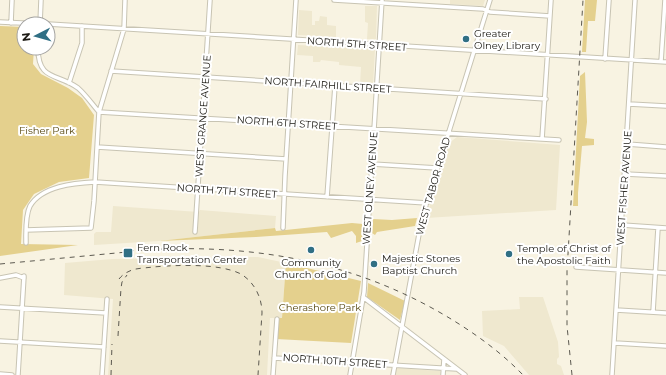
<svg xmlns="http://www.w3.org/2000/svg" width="666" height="375" font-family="Montserrat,sans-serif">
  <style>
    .built { fill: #efe8cf }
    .green { fill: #e4d08d }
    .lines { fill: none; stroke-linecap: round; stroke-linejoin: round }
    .minor-casing { stroke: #c8c4b3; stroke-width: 5.5 }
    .minor { stroke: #fff; stroke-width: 3.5 }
    .rail { stroke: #5d5a51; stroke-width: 1; stroke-dasharray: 5 5; stroke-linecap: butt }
    .poi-dot { fill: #306f84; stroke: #fff; stroke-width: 1.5 }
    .labels { text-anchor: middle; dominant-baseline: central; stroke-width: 4; stroke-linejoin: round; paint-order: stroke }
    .poi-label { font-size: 10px; fill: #1b1913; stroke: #fff; text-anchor: start }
    .street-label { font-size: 10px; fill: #1b1913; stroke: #fff }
    .park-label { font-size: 10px; fill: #584912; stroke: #fff }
  </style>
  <rect width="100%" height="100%" fill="#f8f3e2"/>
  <path class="built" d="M450 0H485L483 6 450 4Z
    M365 6H377L376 39H367L368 23 365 22Z
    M299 10 312 11V25H315V21H319L320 16 327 17V25L336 26V37L298 35Z
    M298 45 375 49 373 86 360 85 361 67 339 65V62L321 60 320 62H313V56L297 55Z
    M457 137 560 145 556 210 426 218 449 143Z
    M113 206 199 212 200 210 276 216 275 228 159 241 94 245V234L96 232H111Z
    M258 257 286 263 282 318H270L267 375H108L113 299 64 295 65 263 112 259Z
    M519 297H543L558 342 559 357 557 359V364L561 366 564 375H529L504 346 483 336 482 311 520 309Z
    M396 368 440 371V375H395Z"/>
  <path class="green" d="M585 0H597L595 21H588L586 52H582Z
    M0 26 24 27V48H34L33 64 41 74 68 88 82 98 94 115 89 178 59 182 34 194 23 210 21 244 78 245 0 256Z
    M585 72 587 122 585 138 594 139V145L582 146 578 193V206H573L580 76Z
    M417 218 415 226 377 232 375 235 372 233 373 219 392 220Z
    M352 223 363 224 362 241 356 243V236L352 231 331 238 327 232 256 237 159 241 275 228 276 231Z
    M286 263 361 281 351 343 276 339 277 318H282Z
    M368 283 405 301 400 320 367 297Z"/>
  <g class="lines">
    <defs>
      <path id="minor" d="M334 0 483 9 490 12 550 16
        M0 22 44 24
        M11 23 12 0
        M40 24 41 0
        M48 24 666 62
        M38 48C38 81 57 73 78 88 86 95 92 104 99 112L559 140
        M605 59 609 0
        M661 62 665 0
        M111 71 546 99
        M69 83 82 43V26
        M629 104 666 106
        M542 139 551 0
        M627 144 666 147
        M97 147 286 159
        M372 164 437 168
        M625 174 666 176
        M327 197 335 86
        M622 225 666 228
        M283 228 285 176 296 0
        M26 230 91 228 94 201 99 112 124 29 125 0
        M195 232 210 0
        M26 243C26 232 25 216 30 206 42 186 74 183 95 182L427 203
        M576 267 666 273
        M0 278 16 275 24 278
        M363 297 465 375
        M0 307 106 313
        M616 310 666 313
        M653 312 658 228
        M0 341 104 347
        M615 343 666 346
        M274 358 457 369
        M0 374 12 375
        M18 375 24 276
        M102 375 107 299
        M273 375 277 319
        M350 375 364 292 382 0
        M393 375 422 218 490 0
        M443 375 444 359
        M612 375 635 0"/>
    </defs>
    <use href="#minor" class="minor-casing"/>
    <use href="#minor" class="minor"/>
    <path class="rail" d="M129 251C242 242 348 258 446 316 473 332 501 352 523 375
      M0 264 127 252
      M119 279C123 274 127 272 132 270 138 268 146 268 153 267 177 265 219 263 241 274 254 282 262 297 262 313L258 375
      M118 336 121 288 122 282 127 275
      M111 375 112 344
      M572 375 567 326V271L583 0"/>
  </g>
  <g class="poi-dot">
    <circle cx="466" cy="39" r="4"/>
    <circle cx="311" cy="250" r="4"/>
    <rect x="123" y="248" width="10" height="10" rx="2"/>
    <circle cx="509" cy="254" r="4"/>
    <circle cx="374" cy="264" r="4"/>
  </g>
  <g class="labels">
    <g class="poi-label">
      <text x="474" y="33">Greater<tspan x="474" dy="12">Olney Library</tspan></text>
      <text x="137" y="247">Fern Rock<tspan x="137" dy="12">Transportation Center</tspan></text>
      <text x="517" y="248">Temple of Christ of<tspan x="517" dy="12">the Apostolic Faith</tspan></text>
      <text x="382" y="258">Majestic Stones<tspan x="382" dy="12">Baptist Church</tspan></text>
      <text x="311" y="262" text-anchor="middle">Community<tspan x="311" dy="12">Church of God</tspan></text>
    </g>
    <g class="street-label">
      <text transform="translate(357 44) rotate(4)">NORTH 5TH STREET</text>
      <text transform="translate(328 85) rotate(4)">NORTH FAIRHILL STREET</text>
      <text transform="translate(203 116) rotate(-86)">WEST GRANGE AVENUE</text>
      <text transform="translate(287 123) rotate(4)">NORTH 6TH STREET</text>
      <text transform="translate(433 186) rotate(-74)">WEST TABOR ROAD</text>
      <text transform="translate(370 188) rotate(-86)">WEST OLNEY AVENUE</text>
      <text transform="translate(624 188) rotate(-86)">WEST FISHER AVENUE</text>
      <text transform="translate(227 191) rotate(4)">NORTH 7TH STREET</text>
      <text transform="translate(335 361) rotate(4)">NORTH 10TH STREET</text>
    </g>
    <g class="park-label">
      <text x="47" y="130">Fisher Park</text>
      <text x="320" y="307">Cherashore Park</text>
    </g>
  </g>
  <g transform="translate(36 36) rotate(264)"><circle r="19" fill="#ffffff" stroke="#a4a3a1"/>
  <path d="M0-3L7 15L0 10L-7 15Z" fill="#306f84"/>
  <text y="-6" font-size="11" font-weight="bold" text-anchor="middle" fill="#1b1913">N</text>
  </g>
</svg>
